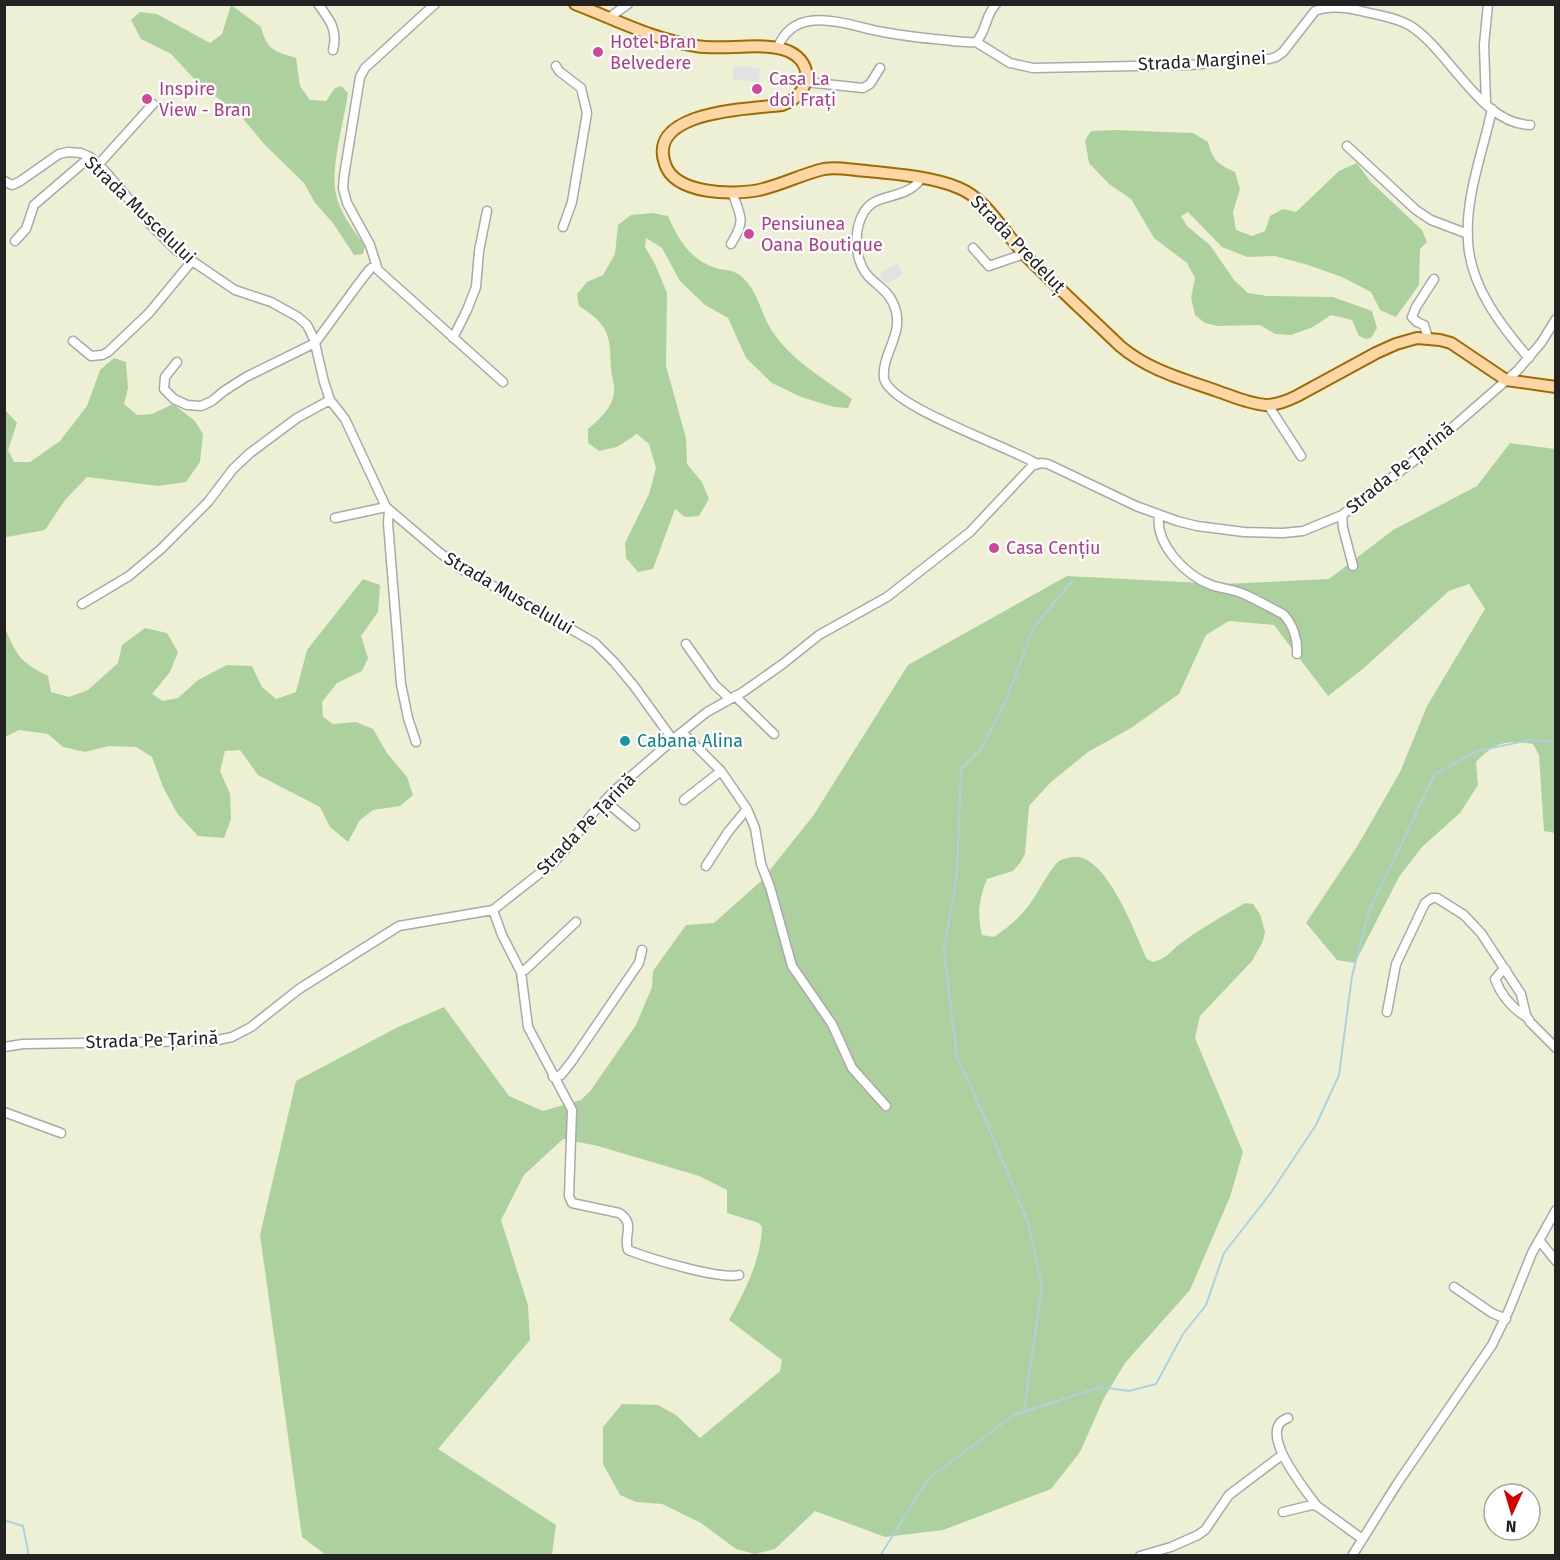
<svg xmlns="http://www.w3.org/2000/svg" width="1560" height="1560" font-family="'Fira Sans',sans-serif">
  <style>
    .farmland { fill: #eef0d5; fill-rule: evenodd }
    .forest { fill: #add19e }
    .parking { fill: #e2e2e2 }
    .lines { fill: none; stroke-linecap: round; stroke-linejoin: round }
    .stream { stroke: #aad3df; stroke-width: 2 }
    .minor-casing { stroke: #a9a9a9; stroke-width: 11 }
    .major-casing { stroke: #a06b00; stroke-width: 14 }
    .minor { stroke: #fff; stroke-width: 8 }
    .major { stroke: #fcd6a4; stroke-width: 10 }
    .hotel-dot { fill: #d1479c; stroke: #fff; stroke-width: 2 }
    .culture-dot { fill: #0f9aa8; stroke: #fff; stroke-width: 2 }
    .labels { text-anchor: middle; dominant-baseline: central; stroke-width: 4.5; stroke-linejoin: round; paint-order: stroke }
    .hotel-label { font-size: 18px; fill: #b23c85; stroke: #fff; text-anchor: start }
    .street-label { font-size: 18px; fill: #222; stroke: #fff }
    .culture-label { font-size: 18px; fill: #0d838f; stroke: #fff; text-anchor: start }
  </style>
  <rect width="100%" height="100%" fill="#f2efe9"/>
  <path class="farmland" d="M5 5H1555V449L1510 443 1477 486 1393 530 1329 579 1222 584 813 816 761 881 714 923 653 971 652 987 636 1025 591 1090 580 1100 543 1111 509 1096 444 1007 396 1028 297 1081 302 1537 326 1555 5 1556Z
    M1469 584 1485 609 1427 706 1400 772 1358 845 1355 963 1399 877 1422 847 1460 813 1478 785 1476 762 1488 750 1512 741 1533 744 1539 755 1544 831 1556 833 1555 1555H552L556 1525 438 1449 530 1340 528 1305 501 1220 524 1175 562 1139 598 1146 699 1176 727 1190 728 1213 759 1223 762 1227V1246L744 1293 730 1320 783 1360 780 1371 700 1438 676 1415 622 1405 603 1427V1464L636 1502 662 1504 701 1523 736 1549H775L815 1511 886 1537 1104 1398 1125 1363 1190 1290 1243 1152 1195 1038 1200 1016 1252 961 1182 942 1171 954 1160 961 1153 962 1147 959 1113 887 1093 862 1058 861 1026 909 1009 927 994 937 982 935 978 920 980 897 987 879 1013 871 1025 854 1029 806 1051 782 1088 752 1131 728 1179 694 1205 635 1229 621 1274 625 1328 695 1364 668 1449 591ZM1494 1494H1530V1530H1494Z"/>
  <path class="forest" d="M231 5 261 27C267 50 274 51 296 58L300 86 310 100 326 101 335 88 341 86 348 93C344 121 332 162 335 189 338 211 353 229 365 246L363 254 354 255 333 223 315 203 304 183 264 144 240 115 198 83 171 54 141 39 131 20 140 12 157 14 210 43 222 34Z
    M1114 130 1193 133 1208 142C1213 161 1218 164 1235 172L1240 189 1233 212 1236 230 1252 236 1265 231 1270 216 1283 209 1296 212 1339 171 1357 163 1370 181 1422 230 1427 242 1420 249 1419 285 1396 317 1380 310 1371 292 1342 277 1308 265 1275 256 1247 257 1222 247 1188 212 1181 216 1187 226 1210 245 1234 280 1248 293 1267 296 1333 297 1372 311 1377 328 1371 338 1366 339 1359 336 1352 320 1331 315 1313 327 1291 335 1275 334 1260 325 1217 326 1205 323 1195 315 1191 298 1195 278 1187 263 1154 238 1131 199 1109 184 1089 163 1085 140 1091 131Z
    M652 213 668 216C678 239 690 260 716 268 729 272 733 268 744 279 759 294 761 314 772 331 792 361 823 378 852 399L848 408 834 407 801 397 772 383 746 358 728 318 705 305 680 281 662 248 646 238 645 247 655 264 667 293 666 366 686 438 687 464 702 482 709 499 699 516 685 517 675 509 653 569 638 572 626 558 625 543 649 494 656 468 649 444 637 434 617 447 599 451 588 443V429C599 420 613 407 614 392 615 384 611 376 611 368 610 335 609 325 579 306L577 294 587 282 603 275 615 254 618 225 631 215Z
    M114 358 126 362 128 388 124 404 137 415 152 414 173 404 194 420 203 434 200 462 186 482 158 486 87 477 65 500 45 530 7 537 5 536V410L17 423 8 450 14 462H30L60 441 87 406 100 370Z
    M1510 443 1555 449V833L1544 831 1539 755 1533 744C1506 740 1495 742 1476 762L1478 785 1460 813 1422 847 1399 877 1355 963 1337 960 1306 923 1358 845 1400 772 1427 706 1485 609 1469 584 1449 591 1364 668 1328 696 1274 625 1229 621 1206 635 1179 694 1131 728 1088 752 1051 782 1029 806 1025 854 1020 863 1013 871 987 879C979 898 977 914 982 935L994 937C1005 929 1016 921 1025 910 1037 896 1044 878 1056 864 1059 860 1063 859 1068 858 1104 845 1135 934 1147 959L1153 962C1167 959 1173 948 1184 941 1203 927 1225 915 1245 903L1253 904 1260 914 1265 932 1263 941 1252 961 1200 1016 1195 1038 1243 1152 1230 1197 1190 1290 1125 1363 1104 1398 1080 1452 1051 1489 943 1530 885 1537 815 1511 775 1549 755 1554 736 1549 701 1523 662 1504 636 1502 620 1495 603 1464V1427L622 1404 658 1405 676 1415 700 1438 780 1371 782 1360 729 1320C745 1291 761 1260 762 1227L759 1223 727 1213V1190L699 1176 598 1146 563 1139 524 1175 501 1220 528 1305 530 1340 438 1449 556 1525 552 1555H326L302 1537 260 1235 296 1081 396 1028 444 1007 509 1096 543 1111 581 1100 591 1090 636 1025 652 987 653 971 686 925 714 923 761 881 813 816 908 665 1067 576 1222 584 1329 579 1393 530 1477 486Z
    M363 579 380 585 378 612 361 636 368 658 362 671 337 683 322 702 323 717 333 724 356 722 373 729 387 753 407 777 413 795 400 806 373 810 360 820 348 842 330 827 320 807 258 775 240 750 225 751 220 771 230 794 231 819 224 838 198 836 177 813 163 787 152 757 136 747 109 746 85 752 63 747 48 734 19 730 5 737V628C17 656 20 662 48 676L51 692 69 697 88 690 118 663 122 645 145 628 167 633 178 652 170 672 152 694 163 701 178 698 198 680 227 665 252 666 262 687 276 699 296 692 307 650Z"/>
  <path class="parking" d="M734 66 760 68 759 82 732 79Z
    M897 263 903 274 886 284 879 274Z"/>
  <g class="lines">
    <path class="stream" d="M1024 1411 1042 1286 1028 1222 984 1116 957 1057 944 951 957 874 961 769 980 750 1004 705 1034 627 1072 581
      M4 1520 23 1526 29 1556
      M880 1556 928 1479 1014 1415 1101 1387 1129 1391 1156 1384 1183 1334 1206 1305 1224 1253 1270 1194 1316 1125 1339 1075 1352 976 1369 911 1435 774 1477 751 1530 740 1556 742"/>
    <defs>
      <path id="minor" d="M318 4C330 20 338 30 333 50
        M435 4 365 68 360 77 344 176 343 188 347 203 370 245 378 270 503 382
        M610 17 628 4
        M976 42 1010 63 1033 68 1188 65 1269 59 1276 57 1283 52 1315 11C1330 5 1350 8 1365 12 1380 15 1396 18 1409 25 1449 49 1480 124 1530 125
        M777 49C795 1 848 26 883 32 903 36 923 38 944 40 954 41 965 43 976 42 987 31 985 15 996 4
        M556 66 559 71 581 88 587 113 572 202 563 227
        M806 82 863 88 870 84 880 68
        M1486 103 1484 45 1488 4
        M1492 109C1483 152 1465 196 1468 241 1470 286 1501 326 1529 358
        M1347 146 1416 210 1431 220 1468 234
        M98 165 153 104
        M921 179C905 201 875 192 864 212 853 230 854 261 869 277 878 286 888 291 893 303 907 332 881 353 884 378 888 406 1010 447 1037 464
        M4 181 12 185 19 182 59 154 68 152 81 153 90 157 105 171 150 224 176 250 235 290 271 302 298 317 307 325 314 339 324 382 330 400 345 419 386 507 440 553 463 570 540 611 595 643 614 662 634 686 673 740
        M15 241 26 229 34 205 90 157
        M731 244C746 220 741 217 732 192
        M973 248 989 266 1024 254
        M453 338 467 310 476 287 479 251 487 211
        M1428 338 1424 325 1417 322 1412 317 1416 307 1434 279
        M73 341 91 356 102 355 108 352 149 313 192 261
        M177 362 165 377 164 389 174 399 187 405 201 406 212 401 224 391 246 377 315 343 359 283 370 269 376 265
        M1268 405 1301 456
        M389 510 388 523 401 684 408 718 416 742
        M1159 515C1155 544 1185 575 1211 585 1222 589 1235 589 1246 595 1259 601 1271 608 1283 614 1293 624 1298 640 1297 654
        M1342 515 1343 528 1353 566
        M335 518 386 507
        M82 604 129 576 161 549 208 502 233 469 250 453 297 418 330 400
        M686 644 715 685 730 699
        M735 696 774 734
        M682 732 721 771 747 809 755 828 761 864 770 887 792 966 832 1024 852 1068 886 1106
        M684 800 721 771
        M605 801 635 826
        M706 866 728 832 747 809
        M493 910 502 935 521 972 528 1027 572 1110 569 1196 572 1203 619 1213C636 1223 623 1236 628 1250 648 1258 720 1280 739 1275
        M1506 970 1501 972 1495 979C1501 995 1513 1009 1528 1018
        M521 972 525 970 576 922
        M1387 1012 1396 964 1425 903 1432 898H1437L1464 915 1481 933 1521 994 1526 1015 1530 1022 1556 1048
        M4 1047 23 1044 213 1041 232 1037 251 1027 299 989 399 926 493 910 554 862 566 849 592 814 614 791 682 732 707 712 743 692 784 663 819 635 887 597 970 532 1032 466 1041 463 1048 464 1136 506 1177 521 1197 526 1244 532 1283 533 1303 531 1342 515 1415 460 1517 371 1541 343 1556 319
        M553 1077 561 1075 572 1061 639 963 642 950
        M4 1112 61 1133
        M1539 1240 1556 1261
        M1454 1287 1492 1313 1506 1319
        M1288 1418C1254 1429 1307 1492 1317 1506
        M1283 1512 1312 1505 1317 1506 1361 1538
        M1140 1556 1171 1547 1198 1535 1205 1530 1229 1495 1282 1455
        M1352 1556 1397 1484 1492 1345 1509 1310 1532 1253 1556 1210"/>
      <path id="major" d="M575 4C614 19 655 40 696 46 724 51 762 41 788 51 817 64 809 96 782 105 751 109 646 110 665 164 675 195 734 195 759 190 782 185 802 174 824 169 835 167 846 169 856 170 886 173 932 176 959 188 988 200 1004 233 1025 255 1056 286 1089 316 1120 346 1148 370 1183 379 1217 391 1232 396 1249 404 1266 405 1277 405 1287 401 1297 396L1376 353 1396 344 1417 338 1440 340 1451 343 1506 380 1556 387"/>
    </defs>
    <use href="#minor" class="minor-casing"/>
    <use href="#major" class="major-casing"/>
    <use href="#minor" class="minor"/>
    <use href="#major" class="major"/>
  </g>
  <g class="hotel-dot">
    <circle cx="598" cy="52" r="6"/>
    <circle cx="757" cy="89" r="6"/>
    <circle cx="147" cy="99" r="6"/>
    <circle cx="749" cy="234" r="6"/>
    <circle cx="994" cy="548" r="6"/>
  </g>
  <circle class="culture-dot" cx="625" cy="741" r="6"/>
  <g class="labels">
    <g class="hotel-label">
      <text x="610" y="42">Hotel Bran<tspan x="610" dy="21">Belvedere</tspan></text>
      <text x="769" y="79">Casa La<tspan x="769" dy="21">doi Frați</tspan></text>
      <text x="159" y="89">Inspire<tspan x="159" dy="21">View - Bran</tspan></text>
      <text x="761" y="224">Pensiunea<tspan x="761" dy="21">Oana Boutique</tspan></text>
      <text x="1006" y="548">Casa Cențiu</text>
    </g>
    <g class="street-label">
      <text transform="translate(1202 61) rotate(-3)">Strada Marginei</text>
      <text transform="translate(140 210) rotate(44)">Strada Muscelului</text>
      <text transform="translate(1018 244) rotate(46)">Strada Predeluț</text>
      <text transform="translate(1400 468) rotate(-39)">Strada Pe Țarină</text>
      <text transform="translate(509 593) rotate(30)">Strada Muscelului</text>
      <text transform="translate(586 824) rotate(-46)">Strada Pe Țarină</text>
      <text transform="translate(152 1040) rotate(-2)">Strada Pe Țarină</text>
    </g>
    <g class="culture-label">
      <text x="637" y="741">Cabana Alina</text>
    </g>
  </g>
  <rect width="1560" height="1560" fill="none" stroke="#222222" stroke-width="12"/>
  <g transform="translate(1512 1512) rotate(184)"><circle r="28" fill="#ffffff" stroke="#a7a7a7" stroke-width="1.5"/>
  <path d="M0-4.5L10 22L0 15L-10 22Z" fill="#d40000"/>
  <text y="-9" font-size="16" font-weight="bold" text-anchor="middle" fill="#222222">N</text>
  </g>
</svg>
